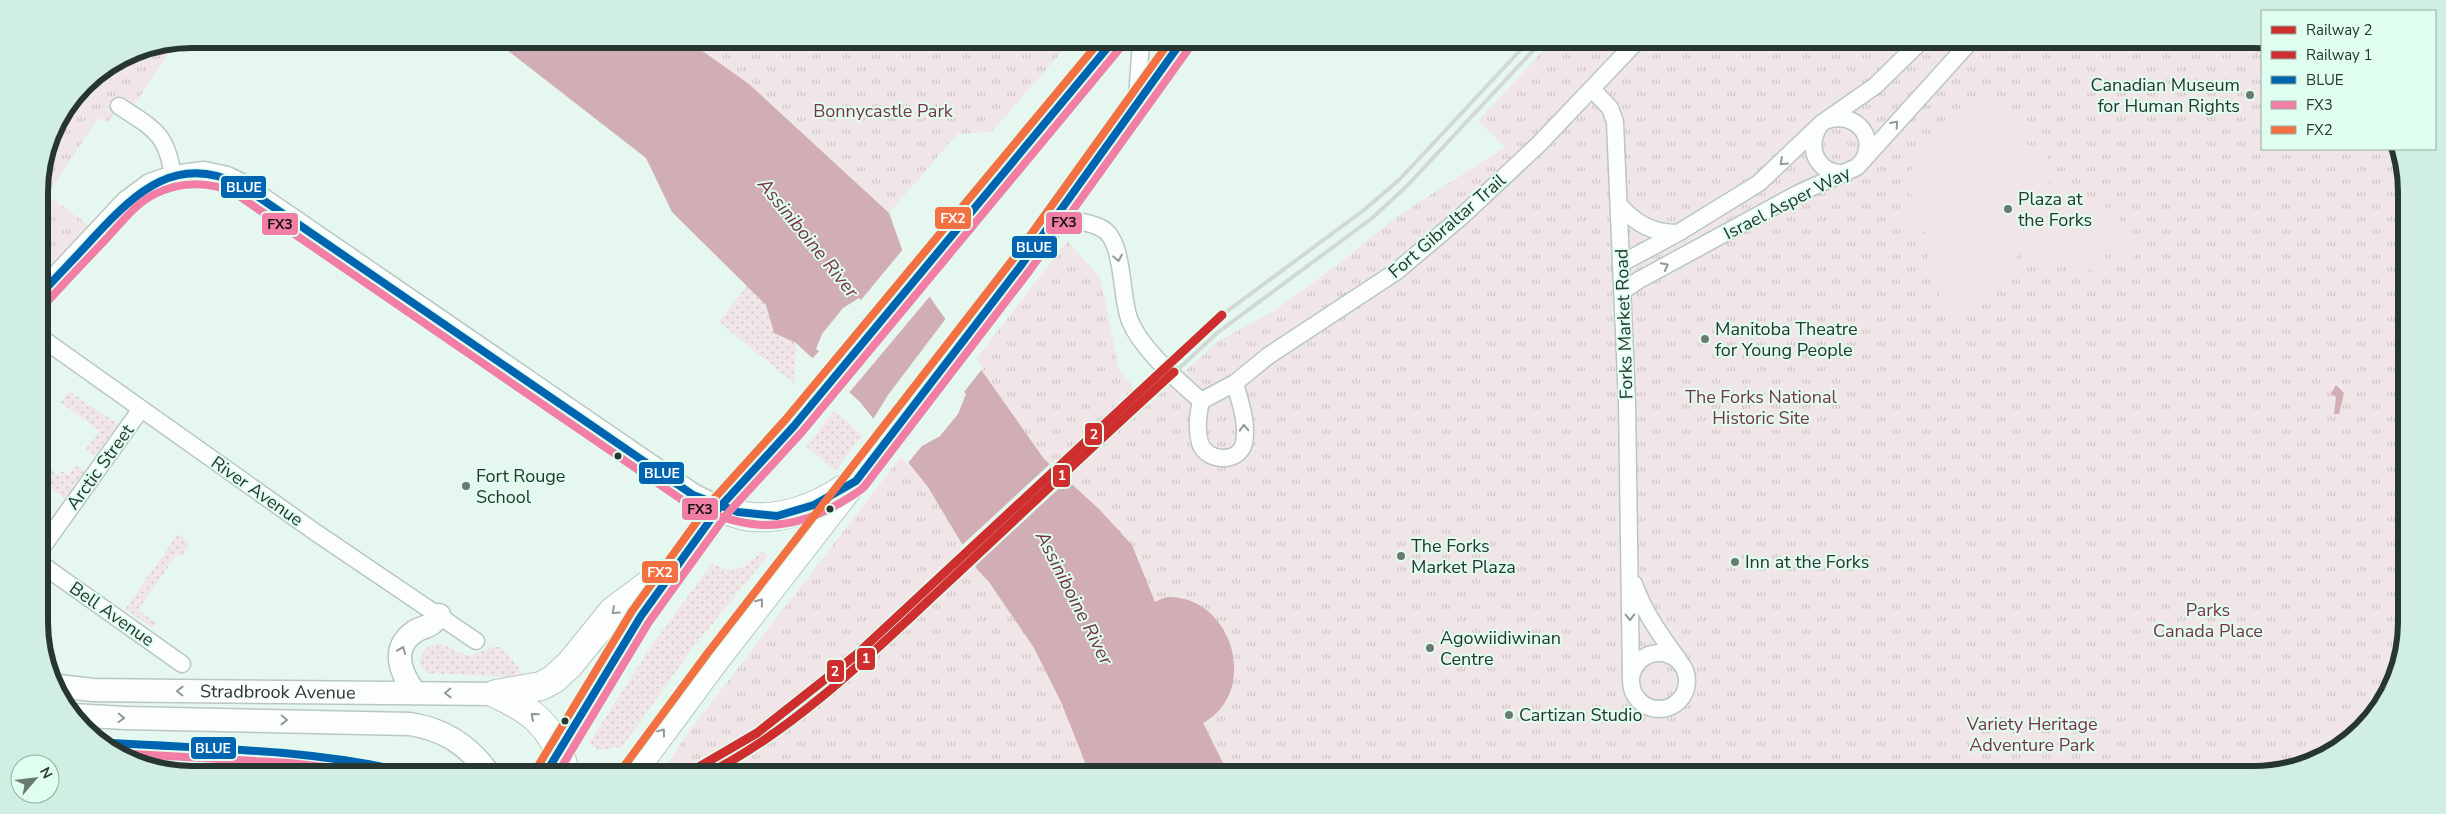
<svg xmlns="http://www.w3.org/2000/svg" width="2446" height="814" font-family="'Nunito Sans',sans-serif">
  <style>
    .grass { fill: url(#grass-dots) }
    .park { fill: url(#park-tufts) }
    .pitch { fill: #f1e6e7 }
    .water { fill: #d1adb5 }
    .pier { fill: #e6f7ef }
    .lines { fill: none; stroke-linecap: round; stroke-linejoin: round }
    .street-casing { stroke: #b9c7c1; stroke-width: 19 }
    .secondary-casing { stroke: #b9c7c1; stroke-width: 25 }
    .highway-casing { stroke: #b9c7c1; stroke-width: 30 }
    .street { stroke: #fbfefd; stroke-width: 16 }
    .secondary { stroke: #fbfefd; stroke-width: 22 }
    .highway { stroke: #fbfefd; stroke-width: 28 }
    .rail { stroke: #d2d8d5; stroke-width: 4 }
    .bus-1-casing { stroke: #dffef0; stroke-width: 11 }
    .bus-2-casing { stroke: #dffef0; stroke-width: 11 }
    .bus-3-casing { stroke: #dffef0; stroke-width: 11 }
    .bus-1 { stroke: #0064b1; stroke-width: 8 }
    .bus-2 { stroke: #f27ea6; stroke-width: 8 }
    .bus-3 { stroke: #f37043; stroke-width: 8 }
    .rail-1-casing { stroke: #dffef0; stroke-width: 12 }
    .rail-2-casing { stroke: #dffef0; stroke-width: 12 }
    .rail-1 { stroke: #cf2e2f; stroke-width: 9 }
    .rail-2 { stroke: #cf2e2f; stroke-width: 9 }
    .oneway { stroke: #919a96 }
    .poi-dot { fill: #6a7a73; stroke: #dffef0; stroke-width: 2 }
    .bus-dot { fill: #273630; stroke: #dffef0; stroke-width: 2 }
    .labels { text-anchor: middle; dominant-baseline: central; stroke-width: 4; stroke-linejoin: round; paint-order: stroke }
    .poi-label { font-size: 18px; fill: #273630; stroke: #dffef0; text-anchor: start }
    .park-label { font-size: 18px; fill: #7a324a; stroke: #dffef0 }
    .street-label { font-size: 18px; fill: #273630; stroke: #dffef0 }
    .water-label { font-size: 19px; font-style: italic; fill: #783048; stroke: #dffef0 }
    .rim { fill: none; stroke: #273630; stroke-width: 6 }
    .line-badge { stroke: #dffef0; stroke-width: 2 }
    .badge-label { font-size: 14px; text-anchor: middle; font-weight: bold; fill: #fff }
    .pale-badge-label { font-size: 14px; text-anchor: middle; font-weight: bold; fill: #111 }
  </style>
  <defs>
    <pattern id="grass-dots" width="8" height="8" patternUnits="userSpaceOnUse" patternTransform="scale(1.25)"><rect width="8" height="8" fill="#f1e6e7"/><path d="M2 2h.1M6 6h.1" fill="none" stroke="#cfc6c6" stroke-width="1.8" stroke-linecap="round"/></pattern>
    <pattern id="park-tufts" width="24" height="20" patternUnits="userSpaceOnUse" patternTransform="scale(1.25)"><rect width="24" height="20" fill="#f1e6e7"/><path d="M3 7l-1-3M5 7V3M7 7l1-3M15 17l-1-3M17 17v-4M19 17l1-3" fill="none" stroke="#cfc6c6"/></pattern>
  </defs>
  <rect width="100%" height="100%" fill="#e6f7ef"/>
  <path class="grass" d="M747 286 766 305 774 333 796 343 795 384 719 322Z
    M69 391 118 424 95 456 86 449 100 431 60 402Z
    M835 410 862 436 835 471 806 446Z
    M75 465 85 471 65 499 41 482 49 468 59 476 62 471 68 475Z
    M178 534 190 543 181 556 177 554 138 610 157 623 153 628 125 609Z
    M761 552 768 555 692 649 622 747 599 750 589 743 648 651 712 563C735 576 743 568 761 552Z
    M439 643 469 656 492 647H500L517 665 523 678 427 673 421 667C418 654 426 645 439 643Z"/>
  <path class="park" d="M687 40 1071 41 992 132 957 134 889 213 749 84Z
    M176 42 129 113 119 107 107 123 98 118 47 195 99 233 40 295 39 182 50 133 84 83 133 50Z
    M1551 42 2262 44V149H2398L2404 162 2402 662 2381 708 2348 744 2313 764 2264 775 663 771 684 738 1067 241 1100 277 1119 369 1148 405 1217 342 1277 309 1344 260 1396 217 1505 147 1478 121Z"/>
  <path class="pitch" d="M1992 103 1996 117 2024 113 2027 145 2045 146 2047 157 2052 167 2048 191 2073 187 2118 215 2122 228 2135 234 2134 257 2123 261 2106 253 2098 272 2067 263 2063 258 2041 265 2031 264 2023 248 1994 288 1954 320 1923 267C1937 248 1930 227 1906 224L1907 204 1913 196 1902 189 1913 167 1917 139 1949 140 1945 114Z"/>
  <path class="water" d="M494 40H687L749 84 889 213 908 266 1044 459 1099 509 1132 545 1155 602C1159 600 1165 597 1169 597 1233 597 1260 692 1203 723L1228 773 1089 772 1061 702 1034 648 989 582 977 569 928 487 860 402 796 343 774 333 766 305 672 212 646 158Z
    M2336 385 2344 393 2339 414H2334L2336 397 2331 394Z"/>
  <path class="pier" d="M904 248 910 265 931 295 848 394 811 360 819 351 816 349 822 334 843 308 859 298 861 300Z
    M947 317 983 368 964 392 966 394 958 414 940 436 922 446 907 464 872 421 888 395Z
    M1052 462 1069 479 973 568 960 547Z"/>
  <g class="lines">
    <defs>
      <path id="street" d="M1592 89 1610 108 1615 122 1627 402 1631 680
        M1137 99 1141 41
        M119 106C154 129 167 133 173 177
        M1828 120C1853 112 1876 133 1864 159
        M1818 128C1806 151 1819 175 1846 173
        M1620 206C1637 224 1652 233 1678 233
        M1056 217C1070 220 1087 221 1101 228 1125 239 1120 298 1130 321 1142 350 1178 380 1201 401
        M1622 263 1678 233 1759 183 1822 123 1875 86 1919 43
        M1623 291 1639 280 1797 194 1857 167 1969 43
        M40 337 315 532 476 641
        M1235 383C1240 402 1248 423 1244 443 1239 464 1206 462 1200 443 1196 429 1198 414 1201 401L1235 383 1268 356 1397 271 1461 217 1539 144 1636 42
        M41 549 141 409
        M41 564 182 664
        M1634 584C1644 612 1660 635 1678 659
        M1631 681a28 28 0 1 1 56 0a28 28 0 1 1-56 0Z"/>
      <g id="secondary">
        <path d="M40 295 127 202 150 185 173 177 204 173 227 178 241 185 693 495 719 508"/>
        <path id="s1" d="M58 686 93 690 179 691 496 694"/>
        <path d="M415 693C401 674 390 649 414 632 426 624 429 630 439 615"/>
        <path d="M72 715 125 718 410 724C443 729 467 744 487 771"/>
      </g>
      <path id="highway" d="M719 508C727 510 736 514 745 516 779 522 817 507 844 489
        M496 694 541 686 554 679 570 664 613 611 660 576
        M496 694C530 709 554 727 563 765
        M547 771 641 616 719 508 794 426 1113 41
        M633 771 715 660 1022 264 1182 41"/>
    </defs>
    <use href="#street" class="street-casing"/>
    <use href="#secondary" class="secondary-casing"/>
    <use href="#highway" class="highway-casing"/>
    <use href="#street" class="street"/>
    <use href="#secondary" class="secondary"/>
    <use href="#highway" class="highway"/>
    <path class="rail" d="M1222 315 1364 210 1399 180 1528 42
      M714 771C768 740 815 703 863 663L1217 333 1371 219 1405 188 1541 42"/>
    <defs>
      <path id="bus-1" d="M40 295C58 275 77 256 95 236 137 191 177 153 241 185L693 495 738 512 777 516 814 505 856 481 1022 264 1182 41
        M98 742C200 749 302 748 402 771
        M547 771 641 616 719 508 794 426 1113 41"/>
      <path id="bus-2" d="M47 302C67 280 87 259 107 238 122 222 136 203 155 194 181 181 211 181 236 194L688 504C740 527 779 535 831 508 842 502 855 495 864 487L1030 270 1190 47
        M115 753 290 763 352 770
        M559 771 649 622 727 514 802 432 1121 47"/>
      <path id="bus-3" d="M625 765 707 654 1014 258 1170 41
        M538 766 632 611 711 502 786 419 1100 41"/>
    </defs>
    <use href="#bus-1" class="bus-1-casing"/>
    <use href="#bus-2" class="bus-2-casing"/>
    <use href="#bus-3" class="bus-3-casing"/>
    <use href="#bus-1" class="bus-1"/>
    <use href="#bus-2" class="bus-2"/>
    <use href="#bus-3" class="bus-3"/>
    <defs>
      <path id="rail-1" d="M692 771 757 733 857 654 1222 315"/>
      <path id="rail-2" d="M713 771C800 725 871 654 943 587 1020 515 1096 443 1174 372"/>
    </defs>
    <use href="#rail-1" class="rail-1-casing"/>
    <use href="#rail-2" class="rail-2-casing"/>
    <use href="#rail-1" class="rail-1"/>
    <use href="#rail-2" class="rail-2"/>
  </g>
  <defs><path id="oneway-chevron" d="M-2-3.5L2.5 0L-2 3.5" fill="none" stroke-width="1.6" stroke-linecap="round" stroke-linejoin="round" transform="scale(1.25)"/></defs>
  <g class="oneway">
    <use href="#oneway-chevron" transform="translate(1895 124) rotate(-49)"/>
    <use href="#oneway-chevron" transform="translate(1783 162) rotate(137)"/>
    <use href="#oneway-chevron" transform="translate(1118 258) rotate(79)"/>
    <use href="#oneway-chevron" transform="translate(1665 266) rotate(-28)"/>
    <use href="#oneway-chevron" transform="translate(1244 428) rotate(-92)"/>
    <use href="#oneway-chevron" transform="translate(760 602) rotate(-52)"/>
    <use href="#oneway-chevron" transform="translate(615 611) rotate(138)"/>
    <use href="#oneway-chevron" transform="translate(1630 617) rotate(89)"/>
    <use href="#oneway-chevron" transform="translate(402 650) rotate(-68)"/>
    <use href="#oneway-chevron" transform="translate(180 691) rotate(-179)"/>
    <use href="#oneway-chevron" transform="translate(448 693) rotate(179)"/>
    <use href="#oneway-chevron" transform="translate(534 716) rotate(-139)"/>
    <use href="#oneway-chevron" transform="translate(121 718) rotate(2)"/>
    <use href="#oneway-chevron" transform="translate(284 720) rotate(1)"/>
    <use href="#oneway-chevron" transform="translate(662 732) rotate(-53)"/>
  </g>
  <g class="poi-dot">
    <circle cx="2250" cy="95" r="5"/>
    <circle cx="2008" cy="209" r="5"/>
    <circle cx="1705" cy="339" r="5"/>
    <circle cx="466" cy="486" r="5"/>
    <circle cx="1401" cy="556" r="5"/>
    <circle cx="1735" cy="562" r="5"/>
    <circle cx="1430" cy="648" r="5"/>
    <circle cx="1509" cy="715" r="5"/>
  </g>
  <g class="bus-dot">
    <circle cx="618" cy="456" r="4.5"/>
    <circle cx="830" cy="509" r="4.5"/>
    <circle cx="565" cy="721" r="4.5"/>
  </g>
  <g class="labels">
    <g class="poi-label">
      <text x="2240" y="85" text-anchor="end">Canadian Museum<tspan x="2240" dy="21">for Human Rights</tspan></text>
      <text x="2018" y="199">Plaza at<tspan x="2018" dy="21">the Forks</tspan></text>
      <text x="1715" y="329">Manitoba Theatre<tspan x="1715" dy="21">for Young People</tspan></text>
      <text x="476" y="476">Fort Rouge<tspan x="476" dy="21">School</tspan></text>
      <text x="1411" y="546">The Forks<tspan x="1411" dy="21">Market Plaza</tspan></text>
      <text x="1745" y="562">Inn at the Forks</text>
      <text x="1440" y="638">Agowiidiwinan<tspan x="1440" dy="21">Centre</tspan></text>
      <text x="1519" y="715">Cartizan Studio</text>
    </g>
    <g class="park-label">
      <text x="883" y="111">Bonnycastle Park</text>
      <text x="1761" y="397">The Forks National<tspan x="1761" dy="21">Historic Site</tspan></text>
      <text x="2208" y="610">Parks<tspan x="2208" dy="21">Canada Place</tspan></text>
      <text x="2032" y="724">Variety Heritage<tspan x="2032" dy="21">Adventure Park</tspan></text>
    </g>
    <g class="street-label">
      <text transform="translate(1787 203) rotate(-27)">Israel Asper Way</text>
      <text transform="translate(1447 226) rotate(-41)">Fort Gibraltar Trail</text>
      <text transform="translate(1624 324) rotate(-92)">Forks Market Road</text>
      <text transform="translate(100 467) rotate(-54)">Arctic Street</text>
      <text transform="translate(257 491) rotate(35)">River Avenue</text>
      <text transform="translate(112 614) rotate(35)">Bell Avenue</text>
      <text stroke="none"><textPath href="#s1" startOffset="220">Stradbrook Avenue</textPath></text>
    </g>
    <g class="water-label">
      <text transform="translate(808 238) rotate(51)">Assiniboine River</text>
      <text transform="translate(1074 598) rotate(63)">Assiniboine River</text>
    </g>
  </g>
  <path d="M0 0H2446V814H0ZM192 48H2254A144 144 0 0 1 2398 192V622A144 144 0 0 1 2254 766H192A144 144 0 0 1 48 622V192A144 144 0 0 1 192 48Z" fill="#d0eee1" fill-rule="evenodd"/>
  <path class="rim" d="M192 48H2254A144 144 0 0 1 2398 192V622A144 144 0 0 1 2254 766H192A144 144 0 0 1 48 622V192A144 144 0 0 1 192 48Z"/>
  <g class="line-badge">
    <rect x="220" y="175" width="47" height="24" rx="5" fill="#0064b1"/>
    <rect x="934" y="206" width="38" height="24" rx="5" fill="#f37043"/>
    <rect x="1045" y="211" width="38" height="24" rx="5" fill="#f27ea6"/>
    <rect x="261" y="212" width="38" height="24" rx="5" fill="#f27ea6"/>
    <rect x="1011" y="235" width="47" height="24" rx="5" fill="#0064b1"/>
    <rect x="1084" y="422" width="19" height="24" rx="5" fill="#cf2e2f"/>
    <rect x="638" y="461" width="47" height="24" rx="5" fill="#0064b1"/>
    <rect x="1052" y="464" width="19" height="24" rx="5" fill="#cf2e2f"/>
    <rect x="681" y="497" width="38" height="24" rx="5" fill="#f27ea6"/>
    <rect x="641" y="560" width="38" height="24" rx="5" fill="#f37043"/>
    <rect x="856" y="647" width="20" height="24" rx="5" fill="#cf2e2f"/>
    <rect x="826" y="659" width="19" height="24" rx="5" fill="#cf2e2f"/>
    <rect x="190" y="736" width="47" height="24" rx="5" fill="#0064b1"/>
  </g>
  <g class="badge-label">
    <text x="244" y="192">BLUE</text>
    <text x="953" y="223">FX2</text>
    <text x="1034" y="252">BLUE</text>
    <text x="1094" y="439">2</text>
    <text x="662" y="478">BLUE</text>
    <text x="1062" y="480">1</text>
    <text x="660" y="577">FX2</text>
    <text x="866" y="663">1</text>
    <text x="835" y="676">2</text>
    <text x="213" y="753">BLUE</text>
  </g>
  <g class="pale-badge-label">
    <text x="1064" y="227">FX3</text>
    <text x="280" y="229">FX3</text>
    <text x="700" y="514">FX3</text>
  </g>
  <rect x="2261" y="10" width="175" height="140" fill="#dffef0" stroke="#95aea3"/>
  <rect x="2271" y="26" width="25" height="8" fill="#cf2e2f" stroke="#95aea3"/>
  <text x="2306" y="35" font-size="15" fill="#273630">Railway 2</text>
  <rect x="2271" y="51" width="25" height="8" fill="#cf2e2f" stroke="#95aea3"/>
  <text x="2306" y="60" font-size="15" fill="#273630">Railway 1</text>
  <rect x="2271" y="76" width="25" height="8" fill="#0064b1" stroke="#95aea3"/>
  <text x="2306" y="85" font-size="15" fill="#273630">BLUE</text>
  <rect x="2271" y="101" width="25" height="8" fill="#f27ea6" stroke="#95aea3"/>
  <text x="2306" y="110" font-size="15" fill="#273630">FX3</text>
  <rect x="2271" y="126" width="25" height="8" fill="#f37043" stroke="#95aea3"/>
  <text x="2306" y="135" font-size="15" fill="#273630">FX2</text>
  <g transform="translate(35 779) rotate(62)"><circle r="24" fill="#dffef0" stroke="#95aea3"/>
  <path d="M0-4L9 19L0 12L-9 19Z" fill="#6a7a73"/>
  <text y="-8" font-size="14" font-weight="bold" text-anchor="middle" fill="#273630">N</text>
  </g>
</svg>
